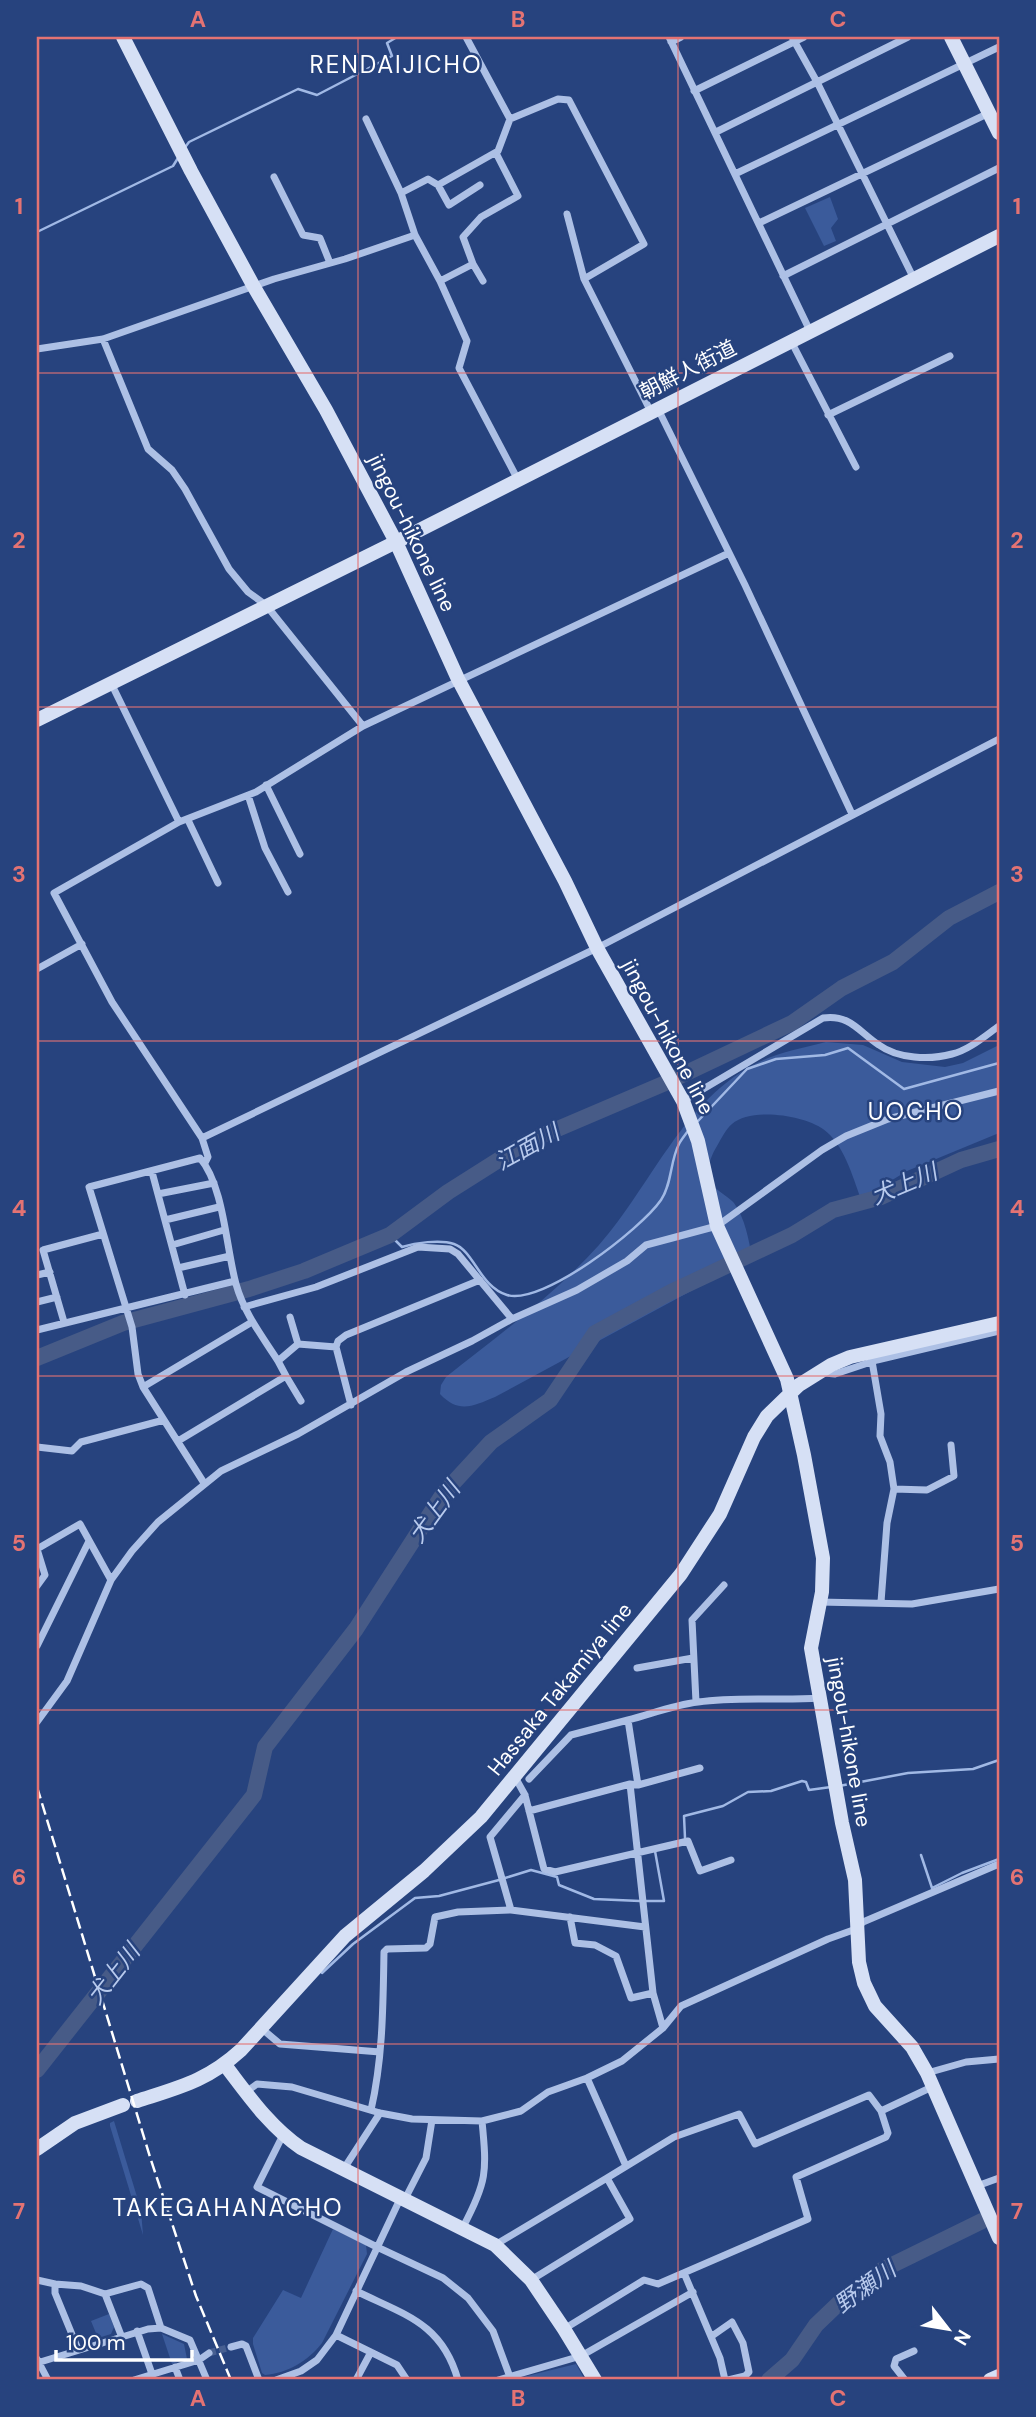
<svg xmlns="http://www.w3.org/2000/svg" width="1036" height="2417" font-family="'DM Sans','Noto Sans JP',sans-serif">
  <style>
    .green { fill: #3b5b9b }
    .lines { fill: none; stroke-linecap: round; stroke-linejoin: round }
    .stream { stroke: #a1b9e5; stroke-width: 2.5 }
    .river { stroke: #475b87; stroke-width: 16 }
    .street-tunnel { stroke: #475f91; stroke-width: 7; stroke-dasharray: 7 3.5; stroke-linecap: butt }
    .street { stroke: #adc0e5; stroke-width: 7 }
    .secondary { stroke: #d6e0f5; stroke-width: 14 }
    .rail { stroke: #fff; stroke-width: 2.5; stroke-dasharray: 12 5; stroke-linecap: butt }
    .grid { fill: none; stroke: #e47373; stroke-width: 2; stroke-opacity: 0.55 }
    .labels { text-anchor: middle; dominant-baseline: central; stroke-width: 5; stroke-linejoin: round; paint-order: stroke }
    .street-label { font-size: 21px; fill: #fff; stroke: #27437e }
    .water-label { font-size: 23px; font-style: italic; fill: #b8caed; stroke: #27437e }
    .quarter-label { font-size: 24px; letter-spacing: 2px; fill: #fff; stroke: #27437e }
    .neatline { fill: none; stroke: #e47373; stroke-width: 2.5 }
    .grid-label { font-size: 23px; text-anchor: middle; font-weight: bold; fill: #e47373 }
  </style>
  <rect width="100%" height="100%" fill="#27437e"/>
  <path class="green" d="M830 197 838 219 831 228 836 241 824 246 805 208Z
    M826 1042 863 1045 902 1062 945 1067 963 1063 999 1045V1133L907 1171 861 1199C852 1175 844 1144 823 1129 804 1115 751 1107 732 1124 726 1129 721 1139 717 1146 712 1154 707 1166 708 1176 710 1188 726 1194 734 1203 745 1218 749 1240 752 1258L495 1397C473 1406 459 1414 440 1394L441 1385 446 1377C499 1335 554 1295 599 1245 652 1185 683 1099 759 1062 779 1052 804 1048 826 1042Z
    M114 2121 141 2210 143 2235 110 2126V2123Z
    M333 2229 366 2245 367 2254 322 2343C308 2361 288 2373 265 2375L262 2373 253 2344V2338L283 2290 301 2298Z
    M109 2314 114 2327 111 2334 98 2338 91 2321Z
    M162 2334 184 2344 187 2359 172 2364Z
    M576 2364 585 2380H511Z"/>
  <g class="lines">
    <path class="stream" d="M186 146 189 142 298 89 317 95 392 56 387 43 397 37
      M37 232 173 166 178 158
      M698 1121 747 1069 776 1059 825 1055 848 1048 904 1089 999 1063
      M390 1235 402 1247C415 1243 440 1239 454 1244 474 1251 480 1287 507 1295 542 1306 641 1229 661 1200 672 1184 670 1161 679 1144 681 1140 685 1135 688 1131
      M839 1786 908 1773 973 1769 999 1760
      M685 1838 684 1816 723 1806 748 1792 771 1791 802 1781 806 1782 809 1790 831 1787
      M921 1855 932 1888 962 1873 999 1859
      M505 1878 531 1870 557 1877 559 1885 594 1899 640 1901
      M646 1901H664L655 1851
      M322 1973 353 1944 415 1898 439 1896 499 1880"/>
    <path class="river" d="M37 1358 123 1323 249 1289 304 1271 390 1235 448 1192 527 1142 663 1084 792 1023 842 988 893 962 949 918 999 892
      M37 2070 254 1795 265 1747 356 1629 443 1494 491 1442 550 1400 595 1333 671 1292 792 1235 833 1210 881 1197 961 1160 999 1149
      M769 2380 792 2360 816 2325 839 2303 882 2270 982 2221"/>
    <path class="street-tunnel" d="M209 2353 231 2347"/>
    <path class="street" d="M466 37 510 119 558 99 569 100 644 244 584 279 651 412
      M669 37 810 331
      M792 37 817 82 914 279
      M671 42 681 37
      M694 91 804 37
      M366 119 401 193
      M510 119 498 151 438 185 428 179 401 193 415 235 440 281 467 341 459 368 518 480
      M716 132 908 37
      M735 174 999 47
      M274 177 303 235 320 238 330 263
      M438 185 449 205 480 185
      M567 214 584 279
      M759 223 989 113
      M473 264 463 237 481 217 518 196 496 153
      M783 276 999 168
      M440 281 473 264 483 281
      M103 339 148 449 172 470 185 489 229 569 248 592 266 605 363 726
      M791 341 856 467
      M37 349 103 339 274 279 345 259 415 235
      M658 409 745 585 852 814
      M828 415 950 356
      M111 683 179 822 54 893 112 1002 202 1138 208 1157 205 1163
      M266 785 300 854
      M248 795 265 848 288 892
      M188 820 218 883
      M179 822 256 792 363 726 729 553
      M37 969 82 944
      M683 1101 823 1018C850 1014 859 1032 879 1045 898 1059 930 1060 952 1054 969 1050 985 1036 999 1026
      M202 1138 597 948 999 739
      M152 1172 185 1295
      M158 1194 214 1183
      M165 1220 219 1207
      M172 1245 224 1230
      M178 1268 230 1256
      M37 1275 50 1272
      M37 1302 57 1297
      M244 1307 316 1287 418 1247 450 1249 458 1254 512 1319
      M290 1317 298 1344
      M64 1322 43 1250 103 1234
      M37 1330 235 1281
      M872 1361 881 1414 880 1436 890 1462 894 1489
      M824 1373 835 1374 877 1360 999 1331
      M286 1376 301 1401
      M143 1387 138 1374 132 1327 89 1187 200 1158C224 1186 226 1248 236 1284 244 1313 262 1336 278 1361L298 1344 336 1347
      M351 1405 336 1347 338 1341 346 1335 480 1280
      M178 1441 286 1376 278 1361
      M37 1447 72 1451 81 1442 164 1420
      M204 1483 143 1387 252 1322
      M37 1586 45 1575 37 1549 80 1524 111 1580
      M819 1602 912 1604 999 1589
      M881 1602 887 1523 894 1489 927 1490 954 1476 951 1445
      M37 1646 89 1541
      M637 1668 693 1658
      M696 1702 692 1620 724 1585
      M37 1722 67 1681 111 1580 132 1551 158 1522 221 1471 298 1434 406 1372 472 1341 512 1319 577 1290 627 1261 646 1245 717 1226 822 1150 846 1136 888 1119 999 1091
      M515 1777 525 1795 544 1869 555 1872 688 1841 700 1871 731 1860
      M529 1779 571 1735 628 1720
      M630 1784 653 1993 663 2028
      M638 1785 700 1768
      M529 1811 630 1784 638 1785 628 1720C651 1714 674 1705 698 1702 738 1696 779 1701 819 1698
      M511 1910 490 1837 525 1795
      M570 1917 575 1943 595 1945 616 1956 631 1998 653 1993
      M261 2028 280 2044 380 2052
      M927 2073 966 2062 999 2059
      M587 2078 626 2166
      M246 2092 257 2084 292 2087 380 2113 412 2119 482 2121 521 2111 548 2092 587 2078 622 2061 663 2028 681 2006 828 1939 856 1929 863 1922 999 1864
      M371 2110C383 2058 383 2005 384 1952L387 1949 426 1948 430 1944 435 1917 458 1912 511 1910 645 1927
      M283 2135 257 2187 377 2247 443 2278 468 2298 493 2331 510 2377
      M343 2170 380 2113
      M607 2178 674 2137 739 2114 755 2144 869 2095 881 2111 932 2087
      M977 2186 999 2178
      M405 2199 426 2158 432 2120
      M463 2227C487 2182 487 2172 482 2121
      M495 2245 607 2178 630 2219 531 2280
      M684 2273 720 2358 725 2380
      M37 2280 55 2284
      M356 2291C405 2315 442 2323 458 2380
      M564 2329 644 2280 658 2284 808 2219 796 2177 886 2137 888 2133 881 2111
      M137 2331 152 2374
      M121 2335 105 2294 141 2284 148 2288 161 2328
      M336 2335 397 2365 407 2380
      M712 2336 732 2322 743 2343 749 2372 745 2376 728 2380
      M231 2347 242 2344 246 2346 259 2380
      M78 2349 55 2293V2284L81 2286 105 2294
      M37 2359 48 2380
      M37 2363 148 2329 161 2328 190 2340 207 2380
      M175 2367 180 2380
      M134 2380 199 2360 209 2353
      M276 2380 301 2371 317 2360 336 2335 401 2197
      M356 2380 371 2352
      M498 2380 581 2356 693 2292
      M905 2380 894 2366 896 2359 914 2351"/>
    <path class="secondary" d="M123 37 191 171 254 287 326 410 396 542 458 679 565 881 597 948 683 1101 698 1141 717 1226 787 1379 804 1455 823 1558 822 1592 811 1648 842 1823 855 1880 859 1962 864 1983 875 2006 912 2047 927 2073 999 2238
      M951 37 999 133
      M37 720 396 542 999 236
      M225 2065C248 2095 269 2126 301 2148L495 2245 531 2280 564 2329 595 2380
      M137 2101C180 2087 207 2081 241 2050L345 1936 424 1871 481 1817 681 1574 720 1514 754 1437 767 1416 799 1385 831 1365 850 1357 999 1323
      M37 2149 75 2123 123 2105
      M990 2380 999 2376"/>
    <path class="rail" d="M37 1787 150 2157 196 2296 231 2380"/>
  </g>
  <path class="grid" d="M358 37V2380M678 37V2380M37 373H999M37 707H999M37 1041H999M37 1376H999M37 1710H999M37 2044H999"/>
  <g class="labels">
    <g class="street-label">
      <text transform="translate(688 370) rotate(-27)">朝鮮人街道</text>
      <text transform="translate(412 533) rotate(64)">jingou-hikone line</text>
      <text transform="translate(668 1037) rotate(62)">jingou-hikone line</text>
      <text transform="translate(560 1689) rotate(-51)">Hassaka Takamiya line</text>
      <text transform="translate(849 1742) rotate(80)">jingou-hikone line</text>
    </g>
    <g class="water-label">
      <text transform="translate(527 1147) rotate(-29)">江面川</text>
      <text transform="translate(904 1184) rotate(-23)">犬上川</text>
      <text transform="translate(434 1512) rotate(-54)">犬上川</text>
      <text transform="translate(113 1974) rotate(-52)">犬上川</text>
      <text transform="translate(865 2287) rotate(-36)">野瀬川</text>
    </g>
    <g class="quarter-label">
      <text x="396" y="64">RENDAIJICHO</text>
      <text x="916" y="1111">UOCHO</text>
      <text x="228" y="2207">TAKEGAHANACHO</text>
    </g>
  </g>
  <rect width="1036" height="2417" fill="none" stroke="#27437e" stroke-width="77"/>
  <g transform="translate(948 2329) rotate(121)" stroke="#27437e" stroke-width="5" paint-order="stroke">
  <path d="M0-5L12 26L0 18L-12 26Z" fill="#ffffff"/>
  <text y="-10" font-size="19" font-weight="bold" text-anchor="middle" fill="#ffffff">N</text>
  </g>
  <path d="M56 2350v10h136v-10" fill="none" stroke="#ffffff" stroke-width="3.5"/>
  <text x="66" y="2350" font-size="21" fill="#ffffff" stroke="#27437e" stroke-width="5" paint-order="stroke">100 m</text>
  <rect x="38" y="38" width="960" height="2340" class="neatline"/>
  <g class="grid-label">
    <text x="198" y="27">A</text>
    <text x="518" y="27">B</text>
    <text x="838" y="27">C</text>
    <text x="19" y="214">1</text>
    <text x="1017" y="214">1</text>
    <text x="19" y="548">2</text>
    <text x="1017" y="548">2</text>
    <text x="19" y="882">3</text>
    <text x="1017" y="882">3</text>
    <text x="19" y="1216">4</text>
    <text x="1017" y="1216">4</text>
    <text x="19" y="1551">5</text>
    <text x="1017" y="1551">5</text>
    <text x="19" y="1885">6</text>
    <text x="1017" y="1885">6</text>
    <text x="19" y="2219">7</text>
    <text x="1017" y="2219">7</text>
    <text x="198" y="2406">A</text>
    <text x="518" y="2406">B</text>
    <text x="838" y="2406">C</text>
  </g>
</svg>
